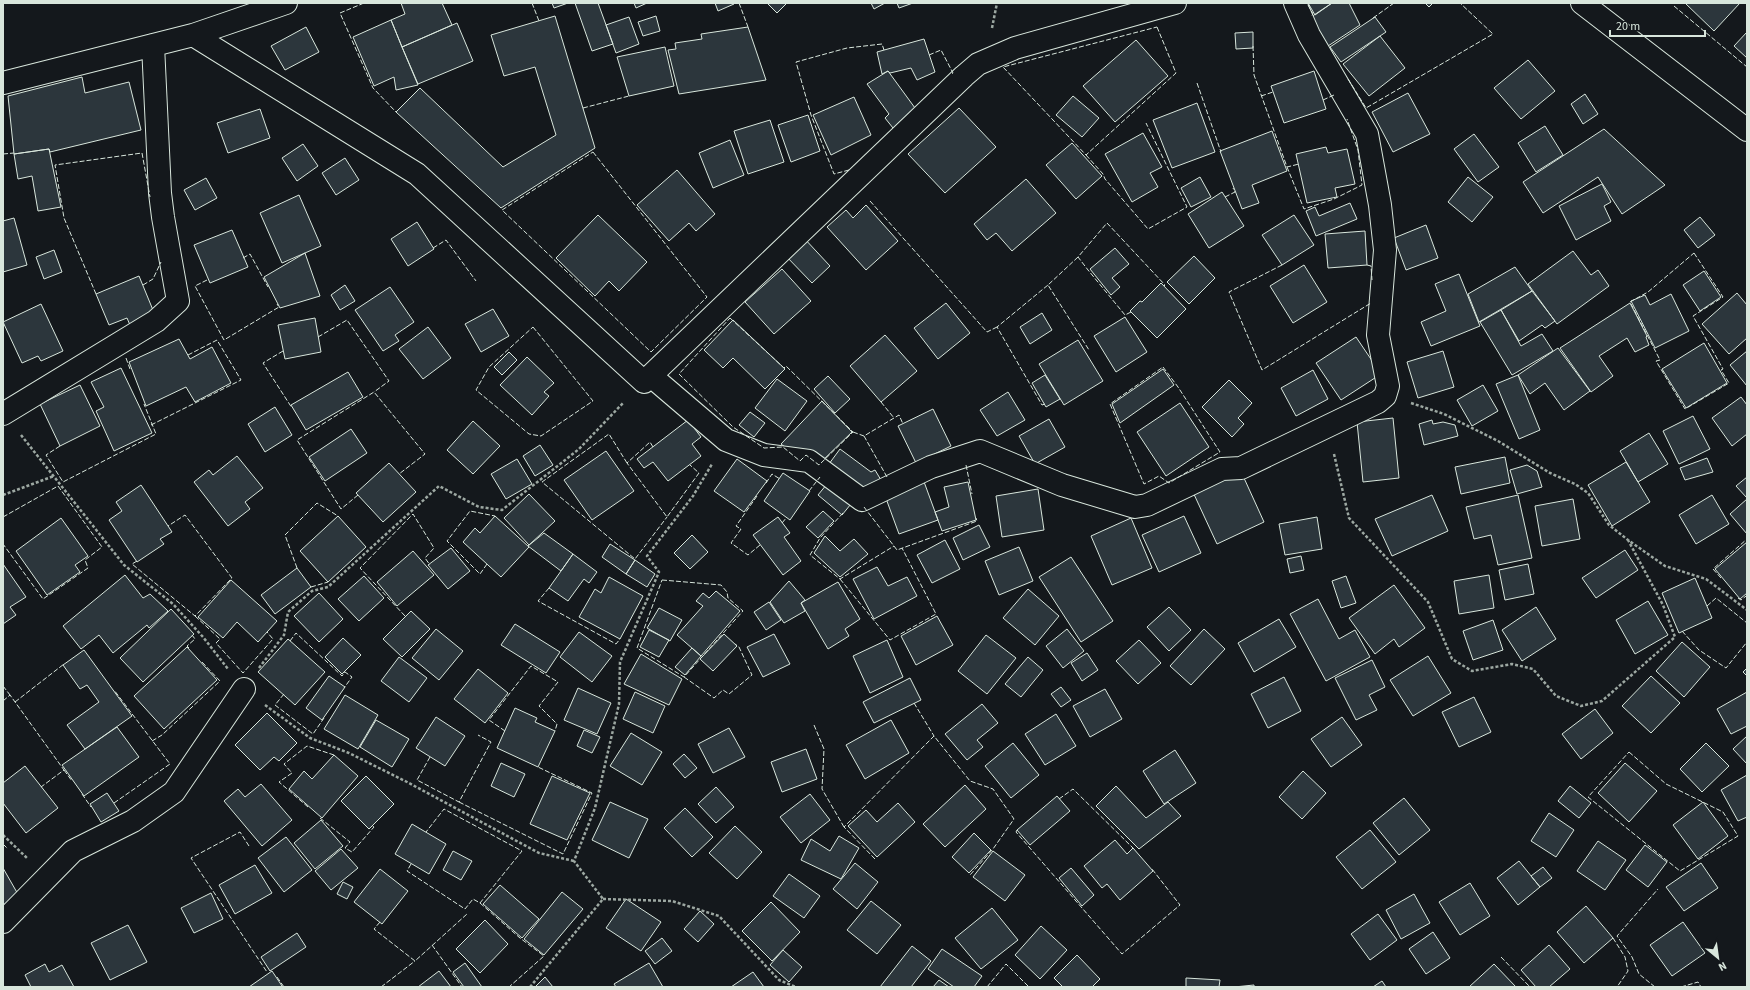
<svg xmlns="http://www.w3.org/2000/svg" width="1750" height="990" font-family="'Source Sans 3',sans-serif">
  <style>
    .building { fill: #2c363c; stroke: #d8e6dc }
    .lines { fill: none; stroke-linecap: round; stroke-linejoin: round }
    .minor-casing { stroke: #d8e6dc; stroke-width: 24 }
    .path { stroke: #9da8a2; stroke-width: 2.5; stroke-dasharray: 3 2; stroke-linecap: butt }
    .minor { stroke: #14181c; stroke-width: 22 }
    .fence { stroke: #d8e6dc; stroke-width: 1; stroke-dasharray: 5 2; stroke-linecap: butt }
  </style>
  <rect width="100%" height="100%" fill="#14181c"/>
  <path class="building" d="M401 3H442L452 25 402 47 391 20 405 14Z
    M552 3H568L554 8Z
    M575 3H598L613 44 592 51Z
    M634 3H647L636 8Z
    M715 3H734V4L718 11Z
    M767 3H787L777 13Z
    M871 3H885L874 9Z
    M897 3H913L899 8Z
    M1308 3H1332L1315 15Z
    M1332 3H1349L1360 25 1328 46 1311 17Z
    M1425 3H1433L1429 7Z
    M1685 3H1740L1714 31Z
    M555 16 595 148 501 208 396 112 420 88 503 167 556 135 535 67 504 76 491 35Z
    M656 16 660 31 643 36 638 22Z
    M629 17 639 44 616 53 606 25Z
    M1375 17 1386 32 1341 62 1330 47Z
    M391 20 402 47 418 85 396 90 394 77 374 86 353 37Z
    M457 23 473 61 418 84 402 47Z
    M306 27 319 52 285 70 271 46Z
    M748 27 766 80 679 94 668 50 676 49 675 43 702 39 701 34Z
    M1253 32V48L1236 49 1235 33Z
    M1747 32V58L1734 46Z
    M1380 36 1405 68 1369 96 1343 64Z
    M924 39 935 72 917 80 911 68 890 73 888 71 882 74 877 52Z
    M1136 40 1168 76 1115 122 1083 86Z
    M665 47 674 86 629 96 617 57Z
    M1528 60 1555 91 1521 119 1494 88Z
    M888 71 915 108 893 128 885 118 889 114 867 84Z
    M1314 71 1326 109 1284 123 1271 86Z
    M82 77 85 93 129 82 141 130 50 152 49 149 14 154 8 96Z
    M1408 93 1430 134 1393 152 1372 112Z
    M1585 94 1598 114 1583 124 1571 104Z
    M1073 96 1099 118 1082 137 1056 115Z
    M854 97 871 135 831 155 813 115Z
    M1197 103 1215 152 1172 168 1153 120Z
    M959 108 996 147 945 193 908 154Z
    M260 109 270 138 228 153 217 123Z
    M808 115 820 151 791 162 778 125Z
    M770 120 784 162 748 174 734 131Z
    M1545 126 1563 155 1536 172 1518 143Z
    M1604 129 1665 185 1622 214 1598 177 1543 213 1523 182Z
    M1272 131 1287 171 1252 185 1259 203 1242 209 1220 151Z
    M1143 133 1162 167 1150 173 1158 187 1132 202 1105 154Z
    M1474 134 1499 167 1478 182 1454 149Z
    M730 140 744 175 713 188 699 153Z
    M1072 143 1102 176 1076 199 1046 165Z
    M303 144 318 166 297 181 282 158Z
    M1326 147 1328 153 1347 149 1355 184 1335 188 1337 197 1307 203 1296 154Z
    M49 149 61 207 38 211 32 176 18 179 14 154Z
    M345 158 359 180 336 195 322 173Z
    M677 170 715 214 696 231 689 223 669 241 637 205Z
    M1200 177 1211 197 1191 207 1181 188Z
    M1468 177 1493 197 1472 222 1448 202Z
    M206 178 217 198 195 210 184 190Z
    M1026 179 1056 213 1012 251 996 233 987 240 974 224Z
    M1602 184 1611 202 1604 206 1611 221 1576 240 1559 206Z
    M1222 192 1244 226 1209 248 1188 214Z
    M299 195 321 246 282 263 260 213Z
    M1350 203 1357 219 1316 236 1306 211 1315 207 1319 216Z
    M866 205 898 241 866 270 827 227 846 210 853 218Z
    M598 215 647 262 619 291 609 281 595 296 556 258Z
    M1294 215 1314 245 1282 265 1262 235Z
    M1700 217 1715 235 1698 248 1684 230Z
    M14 218 27 265 3 272V221Z
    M417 222 434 249 408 266 391 239Z
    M1426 225 1438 258 1406 270 1394 238Z
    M232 230 248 267 210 283 194 245Z
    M1365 231 1367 265 1328 268 1325 234Z
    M803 237 830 266 812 283 784 254Z
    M1115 248 1129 264 1112 278 1120 287 1111 295 1090 269Z
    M54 250 62 272 44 279 36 257Z
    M1573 251 1591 275 1598 270 1609 286 1557 324 1528 284Z
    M305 253 320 296 280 308 264 277Z
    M1194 256 1215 278 1189 304 1167 282Z
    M1304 265 1327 302 1293 323 1270 286Z
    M1515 267 1532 291 1479 322 1468 294Z
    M782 269 811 301 774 334 745 302Z
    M1704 271 1721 297 1700 311 1683 285Z
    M1459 274 1480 326 1431 346 1421 322 1446 311 1435 284Z
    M139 276 155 315 130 325 127 318 109 325 96 294Z
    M1161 283 1186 309 1157 338 1130 311 1140 301 1142 302Z
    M345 285 355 301 340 310 331 295Z
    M390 287 414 322 395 335 399 341 383 351 355 310Z
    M1532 291 1555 321 1545 328 1542 325 1519 341 1501 310Z
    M1737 293 1747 305V338L1729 354 1702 324Z
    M1671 294 1689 331 1655 348 1631 301 1645 295 1650 305Z
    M946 303 970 333 938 359 914 328Z
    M1630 303 1647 336 1646 337 1649 345 1635 352 1627 338 1599 356 1613 376 1591 392 1560 348Z
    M41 304 63 351 41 361 38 356 22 363 3 322Z
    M493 309 509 336 481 352 465 324Z
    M1501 310 1521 346 1542 334 1553 351 1512 375 1480 322Z
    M1042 313 1052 330 1030 344 1020 327Z
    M1125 317 1147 352 1116 372 1094 336Z
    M315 318 321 352 285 359 278 325Z
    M733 320 785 369 765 389 733 358 723 368 704 350Z
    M428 327 451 358 423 379 399 349Z
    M885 335 917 371 881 402 850 366Z
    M1356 337 1381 374 1341 400 1316 363Z
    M179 339 190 359 212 347 231 383 195 402 186 387 146 406 129 362Z
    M1078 340 1103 381 1064 405 1039 364Z
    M1704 343 1727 383 1686 408 1662 369Z
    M1558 348 1590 391 1564 410 1545 383 1530 394 1518 375Z
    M1443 351 1454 387 1418 398 1407 362Z
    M1747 351V386L1730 365Z
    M509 352 517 360 502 375 494 367Z
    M527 357 554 383 544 392 549 396 532 415 500 385Z
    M121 368 152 433 114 451 96 411 104 407 91 382Z
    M1163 369 1174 385 1120 423 1112 404Z
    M1313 370 1328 399 1296 416 1281 388Z
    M348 372 363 397 306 430 291 405Z
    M1045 375 1060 399 1046 407 1032 383Z
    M1518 375 1540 430 1519 439 1496 384Z
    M828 376 850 399 835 413 814 389Z
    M777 379 807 401 785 431 755 408Z
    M1229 380 1252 403 1238 418 1244 424 1232 437 1202 407Z
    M80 385 100 426 60 446 40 404Z
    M1483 385 1498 411 1472 426 1457 400Z
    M1008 392 1025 420 997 436 980 410Z
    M1741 397 1747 405V434L1732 446 1712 418Z
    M822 401 852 432 819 464 801 459 781 444Z
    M1180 403 1209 447 1166 476 1137 432Z
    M275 407 292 435 265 452 248 424Z
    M933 409 951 446 916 463 898 426Z
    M750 412 765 423 754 437 739 425Z
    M1693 416 1710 449 1679 464 1663 431Z
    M1393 418 1399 478 1363 482 1357 422Z
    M1049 419 1065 447 1035 464 1019 436Z
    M688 420 701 437 692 444 701 456 668 481 653 462 644 468 637 459Z
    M1432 420 1433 424 1443 422 1455 425 1458 436 1424 445 1419 424Z
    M473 421 500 446 473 474 447 450Z
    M351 429 367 453 325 481 309 457Z
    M1649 433 1668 464 1638 482 1620 451Z
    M540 445 553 465 535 476 523 456Z
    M840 449 871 472 875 470 881 480 863 495 826 468Z
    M606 451 634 491 592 520 564 480Z
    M237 456 263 488 245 502 250 509 228 526 194 482 209 470 213 475Z
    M1505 457 1510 483 1461 494 1455 467Z
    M1707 458 1713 472 1685 480 1680 468Z
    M517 459 532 484 506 499 491 474Z
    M737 459 767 481 744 512 714 491Z
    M1626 462 1650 502 1612 526 1588 485Z
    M389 463 416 492 383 522 356 493Z
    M1527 465 1537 471 1542 487 1517 494 1510 470Z
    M1239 467 1264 522 1217 544 1192 490Z
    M783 473 810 491 790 520 764 501Z
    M1747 477V498L1736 486Z
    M831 479 855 499 842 515 818 495Z
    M923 479 938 520 899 534 884 493Z
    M968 482 976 520 942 531 935 512 949 507 944 487Z
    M141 485 172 532 160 539 164 544 137 562 109 520 122 511 116 502Z
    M1038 489 1044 530 1002 537 996 496Z
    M529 494 555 521 529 545 504 518Z
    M1432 495 1448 531 1392 556 1375 519Z
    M1518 495 1532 558 1498 565 1491 535 1474 539 1466 507Z
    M1712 495 1729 524 1696 544 1679 515Z
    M1573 499 1580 539 1542 546 1535 506Z
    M1747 499V534L1730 514Z
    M823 511 834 521 818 538 806 527Z
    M338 516 366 547 328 582 300 551Z
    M495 516 529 547 501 577 463 542 475 528 480 533Z
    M1184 516 1201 553 1159 572 1142 535Z
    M778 517 790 533 784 537 801 561 783 575 753 535Z
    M1317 517 1322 549 1285 555 1279 524Z
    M61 518 88 556 75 565 80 572 47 595 16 551Z
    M1131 518 1152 568 1112 585 1091 536Z
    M979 525 990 547 963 560 953 538Z
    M544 533 573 554 561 571 528 546Z
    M692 535 708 552 690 569 674 553Z
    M825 536 840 551 854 539 868 554 840 577 814 553Z
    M945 540 960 569 932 583 917 555Z
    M1747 542V593L1740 599 1715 569Z
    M610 544 635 560 626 574 602 557Z
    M1019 547 1033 581 999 595 985 561Z
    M451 548 470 571 448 589 428 565Z
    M1625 550 1638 570 1596 598 1582 578Z
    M413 551 434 575 397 606 377 582Z
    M573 554 597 572 589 583 584 579 568 601 549 588Z
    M1301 556 1304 570 1290 573 1287 559Z
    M1071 557 1113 621 1081 642 1039 577Z
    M635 560 655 574 647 587 626 574Z
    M3 564 26 597 10 607 16 615 3 624Z
    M1528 564 1534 594 1505 600 1499 570Z
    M877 567 888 586 907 577 917 596 874 619 853 579Z
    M297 568 311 587 275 614 261 595Z
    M125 575 143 598 150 594 168 611 149 628 147 625 113 653 99 635 81 649 63 626Z
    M1489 575 1494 608 1459 614 1454 581Z
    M364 576 384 598 359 621 338 599Z
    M1346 576 1356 603 1341 608 1332 581Z
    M609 577 643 596 620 639 579 617 595 589 601 593Z
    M1695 578 1712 618 1679 633 1662 593Z
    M231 580 277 621 258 642 237 622 223 638 198 617Z
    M789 581 805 600 801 603 805 611 784 623 770 602Z
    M838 582 860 619 845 629 849 636 828 649 801 603Z
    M1394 585 1425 628 1399 647 1394 639 1375 654 1349 618Z
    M1028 589 1059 616 1035 645 1003 618Z
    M716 591 740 611 701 656 677 635 703 606 696 601 703 593 709 598Z
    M319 593 343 619 319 642 294 616Z
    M1318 599 1339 639 1355 630 1370 657 1326 681 1290 614Z
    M1648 601 1668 635 1635 654 1616 620Z
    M769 602 781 620 766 630 754 612Z
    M1169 607 1191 630 1169 651 1147 627Z
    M1536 607 1556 639 1522 661 1502 630Z
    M659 608 682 620 670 641 647 628Z
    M171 609 194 634 143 682 120 658Z
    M411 611 430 629 402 657 383 639Z
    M937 616 953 645 916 665 901 636Z
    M1279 619 1296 647 1254 672 1238 643Z
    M1493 620 1503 650 1473 660 1463 631Z
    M515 624 560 652 546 673 501 645Z
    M436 629 463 651 439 680 412 658Z
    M1067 629 1084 651 1063 668 1046 646Z
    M1204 629 1225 649 1191 685 1170 666Z
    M649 630 669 640 659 657 640 647Z
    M579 632 612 656 592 682 560 657Z
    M724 634 737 646 713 671 700 659Z
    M774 634 790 664 763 677 747 647Z
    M986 635 1016 658 987 694 958 671Z
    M343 638 361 655 342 674 325 657Z
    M288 639 325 672 295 705 258 672Z
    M887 640 903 677 870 693 853 656Z
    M1139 640 1161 663 1138 684 1116 661Z
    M1682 642 1710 667 1684 697 1656 671Z
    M187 647 217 680 164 729 134 696Z
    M692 648 701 656 685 675 675 667Z
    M84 650 132 716 85 749 67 725 99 702 87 685 80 689 63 665Z
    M1087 653 1098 670 1082 681 1071 663Z
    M641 654 682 679 669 705 624 684Z
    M1428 656 1451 693 1413 716 1390 680Z
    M399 657 427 678 409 702 381 681Z
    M1028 657 1043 670 1021 697 1005 684Z
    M1372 660 1385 687 1369 695 1377 710 1356 720 1335 678Z
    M1747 668V676L1743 672Z
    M478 669 508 693 485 723 454 699Z
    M329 676 345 687 322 720 306 708Z
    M1651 676 1680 703 1651 733 1622 706Z
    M1284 677 1301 711 1268 728 1251 694Z
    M910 678 921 700 874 723 863 702Z
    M1061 687 1071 700 1061 707 1051 694Z
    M578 688 611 703 597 734 564 720Z
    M1105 689 1122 719 1090 737 1073 706Z
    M635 692 665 706 653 733 623 719Z
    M1747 692V726L1731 734 1717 709Z
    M345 695 378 715 358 749 324 729Z
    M1474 697 1491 732 1459 747 1442 712Z
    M982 704 998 723 977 740 983 747 967 760 945 734Z
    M515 708 537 718 535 722 555 731 538 767 497 748Z
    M1595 709 1613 733 1581 759 1562 734Z
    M267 713 297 743 279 761 274 757 260 770 235 745Z
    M1056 714 1076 746 1045 765 1025 734Z
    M436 717 465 736 445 766 416 748Z
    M1342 717 1362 745 1331 767 1311 739Z
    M376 720 409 739 392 767 360 747Z
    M891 720 909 753 865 779 846 745Z
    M117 727 139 757 84 796 62 765Z
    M729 728 745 757 713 773 698 744Z
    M584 730 600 737 592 753 577 746Z
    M631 733 662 752 642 785 610 766Z
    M1747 736V764L1733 749Z
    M1013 743 1039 775 1011 798 985 766Z
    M1706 743 1729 766 1702 792 1680 769Z
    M806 749 817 779 782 792 771 762Z
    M1175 750 1196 783 1164 804 1143 771Z
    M684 754 697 768 685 778 673 764Z
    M334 755 358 776 322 818 289 789 304 771 312 779Z
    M501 763 525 774 514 797 491 786Z
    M1625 763 1657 791 1629 822 1598 793Z
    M25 766 58 808 26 833 3 803V783Z
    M1303 771 1326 793 1302 819 1279 797Z
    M1747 775V817L1738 821 1721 790Z
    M366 776 394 804 369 829 341 801Z
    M552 776 590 793 567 840 530 824Z
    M261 784 292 820 262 846 224 801 238 789 245 797Z
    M965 785 986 809 945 847 923 824Z
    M1116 786 1146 818 1168 802 1181 816 1139 849 1096 806Z
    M1570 786 1591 803 1579 818 1558 801Z
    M716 787 734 807 716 823 698 804Z
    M107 793 119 811 101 822 90 804Z
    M810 794 830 820 801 843 780 817Z
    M1057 796 1070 811 1030 845 1017 830Z
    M1404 798 1430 830 1399 855 1373 823Z
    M610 802 648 819 629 858 592 840Z
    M1703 802 1728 836 1698 859 1673 825Z
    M898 803 915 822 877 857 848 826 866 810 877 822Z
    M685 808 713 837 692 857 664 828Z
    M1549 813 1574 830 1556 857 1531 841Z
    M321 820 343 846 315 869 294 843Z
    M412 824 446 844 429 874 395 854Z
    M735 826 762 852 737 879 709 853Z
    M1370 830 1396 862 1362 889 1336 857Z
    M974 833 991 850 969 873 952 857Z
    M839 836 859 848 841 879 801 860 811 839 830 851Z
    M286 837 312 870 284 892 258 858Z
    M1115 840 1127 854 1133 848 1153 871 1120 900 1107 884 1102 888 1084 866Z
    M1598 841 1626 860 1605 890 1577 871Z
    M1645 845 1667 862 1648 887 1626 870Z
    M341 849 358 868 331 890 315 871Z
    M453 851 472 861 461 880 443 870Z
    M993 851 1025 875 1005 901 973 877Z
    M1519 861 1540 887 1518 905 1497 878Z
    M855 863 878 882 857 909 833 889Z
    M1701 863 1718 888 1684 911 1666 887Z
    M255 865 272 893 235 914 219 885Z
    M1543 867 1552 878 1540 887 1531 876Z
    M3 868 19 896 3 905Z
    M1071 868 1094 895 1082 906 1059 878Z
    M380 869 408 891 382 924 354 902Z
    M789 874 820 896 804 918 773 896Z
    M343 882 353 887 347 899 337 894Z
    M1470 883 1490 916 1460 935 1439 902Z
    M500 885 539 919 522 938 483 904Z
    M562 892 583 909 544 955 524 939Z
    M211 893 223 919 194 933 181 908Z
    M1414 894 1430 923 1401 939 1386 910Z
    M626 899 661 922 641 951 606 928Z
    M871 901 901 925 877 954 847 930Z
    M771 902 800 932 772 961 742 931Z
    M1586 906 1613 938 1584 963 1557 932Z
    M992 908 1018 940 981 969 955 938Z
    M700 911 714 924 698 942 684 929Z
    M1378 914 1397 940 1370 960 1351 934Z
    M485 920 508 944 480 973 456 949Z
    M1683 922 1705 953 1672 976 1650 945Z
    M128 925 147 962 110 980 91 943Z
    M1041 926 1067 950 1040 979 1015 955Z
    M1433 932 1450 958 1426 974 1409 949Z
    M297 933 306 947 270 971 261 957Z
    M662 938 672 951 655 964 645 951Z
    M1549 945 1570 969 1549 987H1536L1521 970Z
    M912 946 931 961 911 987H880Z
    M942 949 982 976 974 987H954L928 969Z
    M783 950 802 967 789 982 770 965Z
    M1077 955 1100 979 1092 987H1063L1054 978Z
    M465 963 482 987H464L453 972Z
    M649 963 663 987H616L614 984Z
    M45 964 49 972 62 965 74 987H31L25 975Z
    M1494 964 1516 987H1469Z
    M272 971 282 986 280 987H249Z
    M439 971 451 987H418Z
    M753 972 764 987H731Z
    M545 977 553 987H535Z
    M1186 978 1220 980 1219 987H1186Z
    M939 980 949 987H933Z
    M1382 981 1386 987H1373Z
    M1254 985V987H1234Z"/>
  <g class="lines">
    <defs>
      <path id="minor" d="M1582 3 1747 130
        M193 35 417 174 644 382 964 76 978 64 1015 48 1175 3
        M3 83 193 35 286 3
        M651 376 726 440 764 455 809 461 862 500 931 467 980 451 1062 485 1135 507 1147 505 1222 469 1241 468 1378 402 1385 396 1388 386 1378 335 1385 250 1380 205 1367 134 1309 35 1295 3
        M3 414 156 321 178 301 163 217 160 193 153 45
        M3 922 73 851 133 821 174 792 244 689"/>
    </defs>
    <use href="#minor" class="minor-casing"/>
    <path class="path" d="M992 28 997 3
      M1411 403 1444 414 1498 441 1550 473 1575 484 1588 493 1609 525 1628 540 1665 566 1706 579 1747 610
      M21 435 124 565 173 604 203 637 228 669
      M1334 454 1349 518 1428 602 1452 659 1472 671 1512 664 1533 669 1556 696 1581 706 1602 701 1675 637 1663 605 1628 540
      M3 495 54 476
      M259 668 284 635 288 612 312 591 328 587 439 486 479 507 502 510 579 449 624 402
      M265 705 310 738 349 753 407 782 539 853 574 861
      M3 835 27 858
      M603 899 672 901 719 916 779 980 796 987
      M530 987 603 899 574 861 595 808 619 704 620 662 659 572 647 556 693 496 712 464"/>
    <use href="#minor" class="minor"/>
    <path class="fence" d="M364 3 340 13 373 88 396 112
      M532 3 539 21
      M739 3 748 27
      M1308 5 1313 14 1311 16
      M1674 6 1747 67
      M1373 18 1394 3
      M1157 27 1176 73 1086 155 1003 67Z
      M1253 46 1254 75 1287 167 1299 164
      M929 55 941 50 953 73 952 74
      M1348 79 1366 108 1493 34 1460 3
      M1197 83 1221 152
      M1261 96 1273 92
      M1323 100 1334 95
      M583 108 629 96
      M593 152 707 297 651 352 502 210Z
      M3 154 14 153
      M1086 155 1103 174 1105 179 1148 229 1187 207 1146 123
      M1287 167 1304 209 1334 199 1362 185 1358 150 1347 119
      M849 170 834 174 811 115 796 62 847 48 882 44 884 50
      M1225 197 1235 192 1233 188
      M870 201 987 332 997 327
      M433 248 446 240 476 281
      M1694 253 1723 297 1693 316 1723 369 1721 370 1729 383 1685 409 1656 361 1660 360 1630 302 1648 292Z
      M1078 257 1048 285 1089 350
      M243 258 250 254 268 287
      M1282 265 1229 292 1262 370 1371 303
      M1367 265 1371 266 1372 280
      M207 280 195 286 224 340 279 307 277 304
      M143 285 153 279 161 262
      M96 294 64 218 55 165 142 153 150 197
      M1131 312 1125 315 1088 270 1078 257 1107 223 1165 285 1164 286
      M730 318 784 368 786 366 853 432 819 465 806 455 800 461 783 447 764 448 733 427 679 374Z
      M533 327 593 401 541 436 529 434 476 390 489 367Z
      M318 337 347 320 389 381 374 392
      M283 351 263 363 292 408
      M126 358 130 369
      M1163 367 1178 387 1220 452 1169 483 1159 476 1144 484 1110 404Z
      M881 402 894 418
      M1045 404 1042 405 997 327 1048 285
      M151 425 241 380 217 340 188 355
      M853 432 864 436
      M60 446 46 455 63 482 156 434 144 404
      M653 447 650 442 627 463 667 517 699 473 690 465
      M627 463 609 434 542 482 635 559 667 517
      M966 465 972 494
      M887 477 864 436 899 415 903 424
      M766 483 772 474 780 479
      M809 491 820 477
      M358 495 341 509 297 440 374 392 425 454 399 474
      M757 496 736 526 741 529 731 543 748 555 760 545
      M864 507 897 550 977 521 976 518
      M843 513 820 538 810 555 840 579 894 546
      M3 517 58 486 102 547 85 560 88 568 43 599 3 544
      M782 523 787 517
      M137 561 132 564 195 616 232 578 185 515 168 526
      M487 564 480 574 447 541 470 511 495 516
      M297 568 285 535 317 503 338 516
      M1721 578 1713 569 1747 539
      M840 579 890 640 936 614 902 548
      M662 580 721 585 727 592 728 598 743 611 684 677 637 648Z
      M311 587 328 582
      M549 588 538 601 616 644 620 639
      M1738 598 1741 600 1746 596 1747 598
      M1707 606 1716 598 1747 623
      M195 616 220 639 216 643 243 673 273 639 267 632
      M405 616 360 568 413 514 434 548 425 558 430 565
      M1682 631 1699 650 1726 668 1747 642
      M290 641 296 633 342 676 345 672 352 677 344 688
      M189 648 187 646 195 639 192 635
      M684 677 714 698 723 690 729 694 752 675 739 647 735 644
      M3 686 10 695
      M284 694 275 705 313 734 324 718
      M3 701 10 695 64 770 41 787
      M15 702 64 664
      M914 703 934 736
      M814 725 824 749 822 789 844 827
      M505 731 489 720 531 666 558 682 539 706 557 724 555 731
      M152 741 162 735 220 681 202 662
      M1629 752 1666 784 1723 812 1738 836 1680 871 1588 797Z
      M430 757 417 780 459 802 491 742 478 735
      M64 770 72 781
      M82 794 91 807
      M1059 799 1073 789 1135 850
      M459 802 563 854 592 793 538 767
      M114 803 170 764 114 690
      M308 807 279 782 292 773 284 764 307 746 334 755
      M320 818 350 842 345 848 352 852 374 827 372 826
      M1017 830 1016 832 1122 954 1180 905 1152 869
      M3 844 8 849
      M249 846 240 832 191 858 267 972
      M875 859 844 827 934 736 970 781 993 789 1014 819 993 849 970 875
      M411 864 407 871 465 909 473 899 480 903 522 851 444 809 426 832
      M480 903 520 938 544 956 509 987
      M380 922 374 929 415 961 467 914
      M1613 938 1625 957 1628 971 1617 987
      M432 945 462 987
      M1501 957 1530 987
      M277 977 284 987
      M381 987 415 961
      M987 987 1006 964 1029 987
      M1655 987 1639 974 1632 957 1617 936 1658 889
      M1681 987 1698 982 1701 987"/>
  </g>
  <rect width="1750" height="990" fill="none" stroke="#d8e6dc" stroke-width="8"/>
  <g transform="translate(1718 958) rotate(151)" stroke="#14181c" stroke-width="3" paint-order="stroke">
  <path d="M0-3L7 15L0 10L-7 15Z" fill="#d8e6dc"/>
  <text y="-6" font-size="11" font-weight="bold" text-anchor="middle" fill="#d8e6dc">N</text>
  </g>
  <path d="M1610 30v6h95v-6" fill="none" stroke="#d8e6dc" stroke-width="2"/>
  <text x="1616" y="30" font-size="12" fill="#d8e6dc" stroke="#14181c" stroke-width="3" paint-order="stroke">20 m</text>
</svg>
